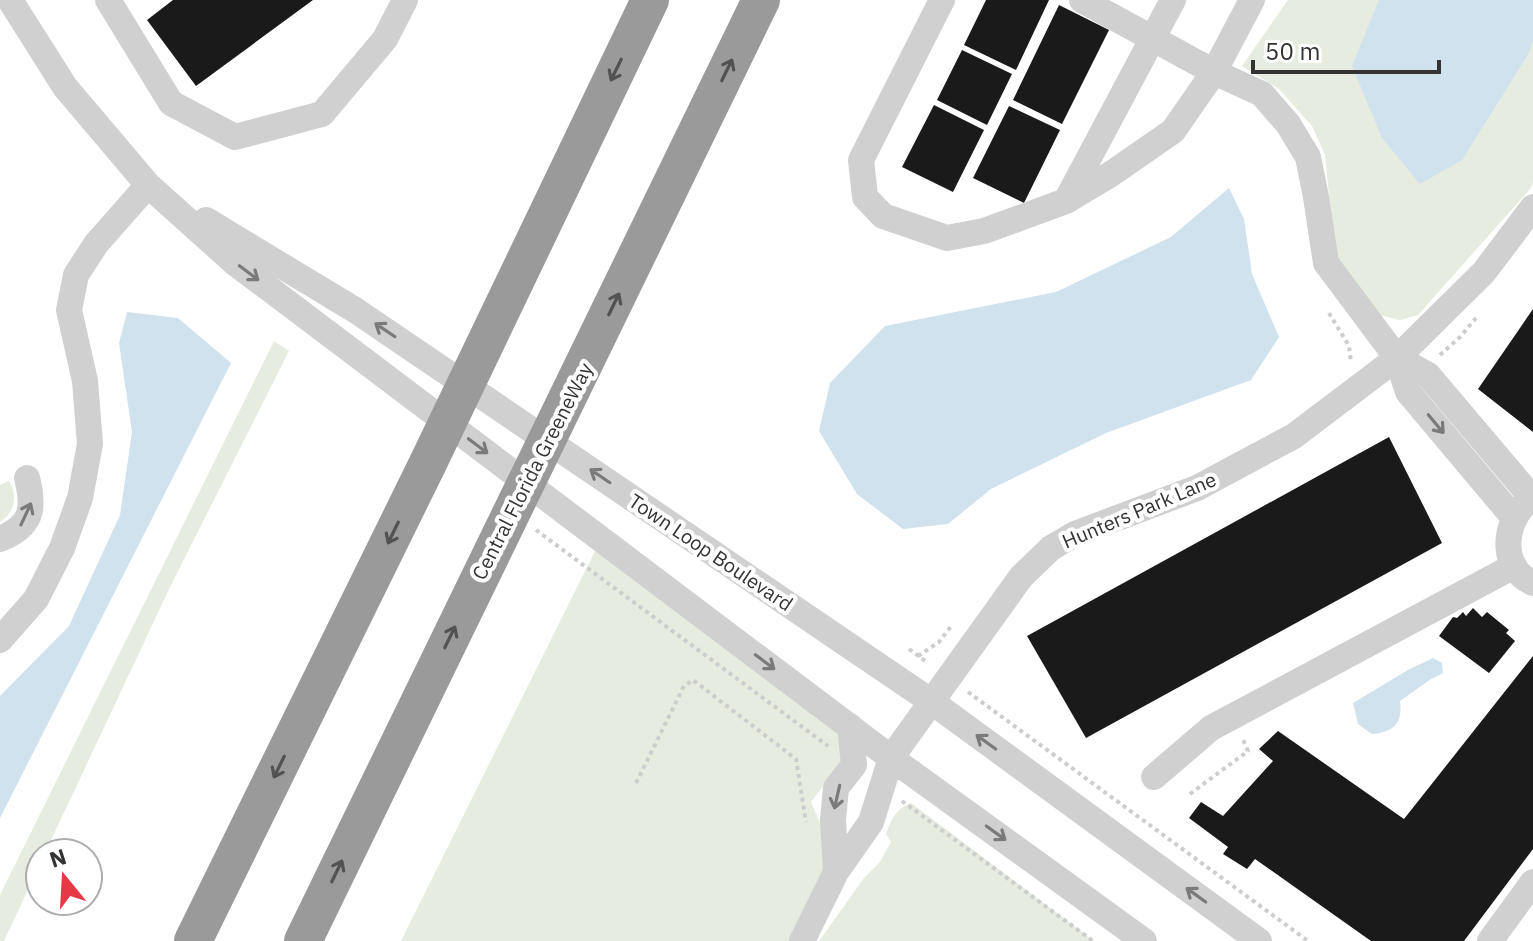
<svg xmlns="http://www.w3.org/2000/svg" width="1533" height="941" font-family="'IBM Plex Sans',sans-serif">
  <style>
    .green { fill: #e6ecdf }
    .water { fill: #cfe2ee }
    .building { fill: #1a1a1a }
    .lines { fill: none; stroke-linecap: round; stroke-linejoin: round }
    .path { stroke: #cdcdcd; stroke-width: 4; stroke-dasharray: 4 4; stroke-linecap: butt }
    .minor { stroke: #d0d0d0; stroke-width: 26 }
    .highway { stroke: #9a9a9a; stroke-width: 38 }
    .oneway { stroke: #525252 }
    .oneway2 { stroke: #7a7a7a }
    .labels { text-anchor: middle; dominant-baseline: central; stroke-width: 8; stroke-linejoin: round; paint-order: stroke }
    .street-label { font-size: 20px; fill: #333; stroke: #fff }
  </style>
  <rect width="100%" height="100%" fill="#fff"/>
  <path class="green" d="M1288 0H1533V183L1530 189 1418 315 1400 320 1380 315 1342 270 1334 245 1325 155 1312 126 1279 89 1242 66Z
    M274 341 289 351 171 585 45 853H40V864L4 941H0V895Z
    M9 481C18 495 15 513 0 522V485Z
    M601 539 850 726 840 764 811 802 829 844 836 872 793 941H401Z
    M911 803 1094 941H819L864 878 880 862 891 842 886 834C891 820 896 808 911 803Z"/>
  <path class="water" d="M1379 0H1533V40L1529 53 1462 160 1420 184 1382 138 1352 66Z
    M1229 188 1244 219 1252 274 1279 337 1251 380 1106 433 991 489 948 524 903 529 857 494 819 431 830 383 885 326 1056 292 1171 237Z
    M127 312 178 318 231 363 0 818V696L69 626 120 515 132 432 119 343Z
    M1433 658 1442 663 1443 673 1431 679 1400 701C1403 724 1393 732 1372 734L1358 724 1353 703 1408 670Z"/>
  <path class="building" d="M173 0H313L196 86 147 20Z
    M986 0H1049L1016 70 964 45Z
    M1059 5 1109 30 1062 124 1013 100Z
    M962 50 1012 74 987 125 937 100Z
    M934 105 984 130 953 192 902 167Z
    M1009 106 1060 130 1024 203 973 178Z
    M1533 309V432L1478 389Z
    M1389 437 1442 543 1086 738 1027 636Z
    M1473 608 1482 617 1487 612 1509 630 1506 633 1515 641 1489 673 1439 636 1453 617 1457 618 1463 612 1466 616Z
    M1533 656V849L1464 941H1371L1255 859 1247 869 1223 854 1228 847 1189 818 1201 802 1223 816 1273 761 1259 749 1278 731 1404 819Z"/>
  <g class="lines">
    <path class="path" d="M1329 313 1349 346 1351 362
      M1440 355 1460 337 1476 318
      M536 530 828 746
      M909 649 928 663
      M918 656 939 642 952 625
      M968 692 1308 941
      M636 783 684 686 693 680 796 759 806 822
      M1190 794 1248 751 1242 737
      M902 801 1093 941"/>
    <path class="minor" d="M10 0 65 87 148 185 235 263 891 758 1144 941
      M108 0 171 103 235 137 322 114 385 39 405 0
      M942 0 861 160 865 197 883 216 947 238 984 231 1066 201 1111 174 1173 131 1214 72 1262 94 1288 124 1308 157 1316 197 1326 263 1397 358 1408 392 1514 518
      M1082 0 1214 72 1252 0
      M1066 201 1173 0
      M206 220 355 310 932 702 1259 941
      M1397 358 1428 375 1533 499
      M1523 506C1503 528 1501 569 1533 583
      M0 539C32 526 35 509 27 478
      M0 640 36 599 62 548 80 498 90 444 85 381 69 310 76 275 96 244 148 185
      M1154 777 1211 728 1514 566
      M836 872 833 820 836 788 854 765 850 726
      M802 941 836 872 871 822 891 758 1021 577 1051 548 1075 534 1197 488 1294 436 1397 358 1484 272 1533 207
      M1490 941 1533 882"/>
    <path class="highway" d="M193 941 428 463 650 0
      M303 941C455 627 610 314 761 0"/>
  </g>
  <defs><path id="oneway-shaft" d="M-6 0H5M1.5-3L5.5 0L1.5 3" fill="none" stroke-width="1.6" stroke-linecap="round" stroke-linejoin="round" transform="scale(2)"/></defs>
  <g class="oneway">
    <use href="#oneway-shaft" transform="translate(616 70) rotate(116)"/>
    <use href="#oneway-shaft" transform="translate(727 70) rotate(-64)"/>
    <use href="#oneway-shaft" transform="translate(614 304) rotate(-64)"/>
    <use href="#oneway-shaft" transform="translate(393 533) rotate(116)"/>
    <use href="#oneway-shaft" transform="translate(450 637) rotate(-64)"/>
    <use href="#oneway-shaft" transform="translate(279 767) rotate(116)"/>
    <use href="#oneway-shaft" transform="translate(337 871) rotate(-64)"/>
  </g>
  <g class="oneway2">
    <use href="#oneway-shaft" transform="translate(249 273) rotate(37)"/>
    <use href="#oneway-shaft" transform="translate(385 330) rotate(-146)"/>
    <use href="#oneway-shaft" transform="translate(1436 424) rotate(50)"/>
    <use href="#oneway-shaft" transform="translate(478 446) rotate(37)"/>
    <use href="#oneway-shaft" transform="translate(600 476) rotate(-146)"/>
    <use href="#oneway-shaft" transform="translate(26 514) rotate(-65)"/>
    <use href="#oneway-shaft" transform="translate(765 662) rotate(37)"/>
    <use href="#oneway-shaft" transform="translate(986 742) rotate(-144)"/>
    <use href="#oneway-shaft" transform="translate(837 797) rotate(103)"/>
    <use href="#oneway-shaft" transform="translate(996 833) rotate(36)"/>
    <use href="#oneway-shaft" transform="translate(1196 895) rotate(-144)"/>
  </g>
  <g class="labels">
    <g class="street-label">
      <text transform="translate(532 471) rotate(-63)">Central Florida GreeneWay</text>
      <text transform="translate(1139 510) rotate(-23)">Hunters Park Lane</text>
      <text transform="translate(711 552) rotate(34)">Town Loop Boulevard</text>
    </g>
  </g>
  <g transform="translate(64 877) rotate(342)"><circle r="38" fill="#ffffff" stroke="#adadad" stroke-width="2"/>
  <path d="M0-6L14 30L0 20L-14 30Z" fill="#e63946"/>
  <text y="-12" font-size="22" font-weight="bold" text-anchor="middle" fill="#333333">N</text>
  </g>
  <path d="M1253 60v12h186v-12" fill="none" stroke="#333333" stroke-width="4"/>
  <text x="1265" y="60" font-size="24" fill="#333333" stroke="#ffffff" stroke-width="6" paint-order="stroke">50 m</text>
</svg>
